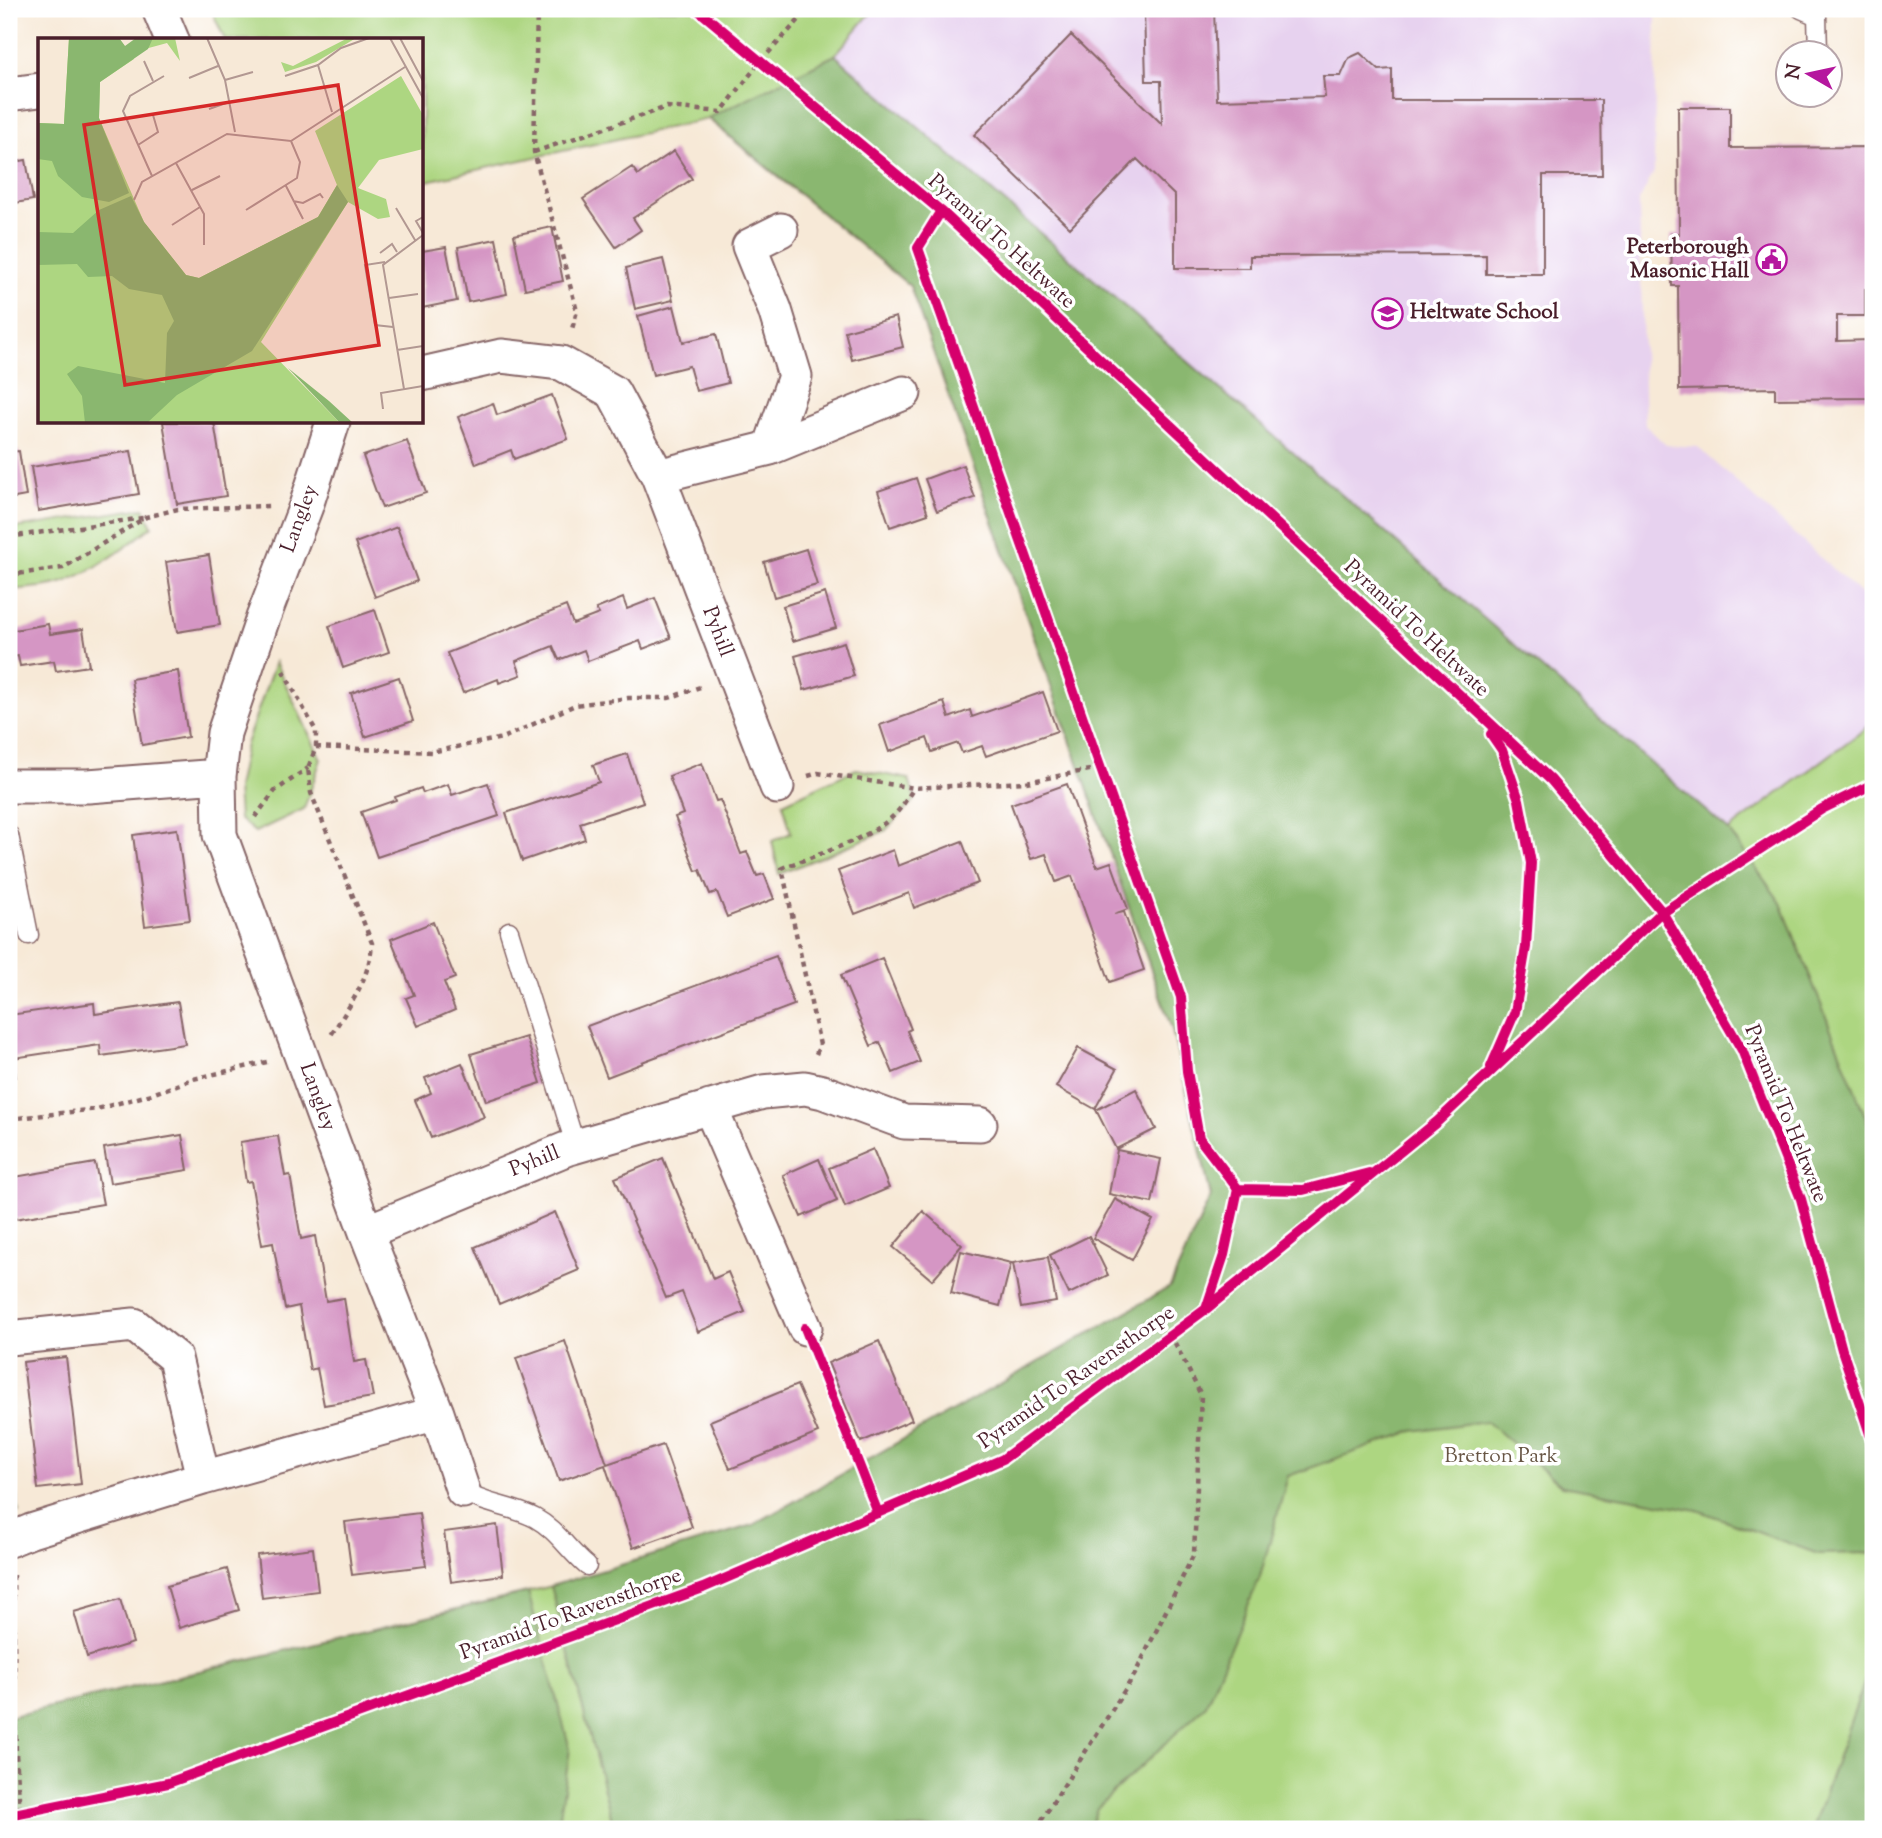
<svg xmlns="http://www.w3.org/2000/svg" width="1882" height="1838" font-family="'Sorts Mill Goudy',serif">
  <style>
    .built { fill: #e7d2ef }
    .green { fill: #add681; stroke: #7c7a56; stroke-width: 2 }
    .forest { fill: #8ab76f; stroke: #6a6b4d; stroke-width: 2 }
    .building { fill: #d596c4 }
    .lines { fill: none; stroke-linecap: round; stroke-linejoin: round }
    .service-casing { stroke: #876667; stroke-width: 21 }
    .minor-casing { stroke: #876667; stroke-width: 37 }
    .path { stroke: #876667; stroke-width: 4.5; stroke-dasharray: 5 5; stroke-linecap: butt }
    .service { stroke: #fff; stroke-width: 18 }
    .minor { stroke: #fff; stroke-width: 33 }
    .cycleway-casing { stroke: #fff; stroke-width: 15 }
    .cycleway { stroke: #d6006c; stroke-width: 10 }
    .labels { text-anchor: middle; dominant-baseline: central; stroke-width: 7; stroke-linejoin: round; paint-order: stroke }
    .street-label { font-size: 21px; fill: #4a1f2b; stroke: #fff }
    .poi-label { font-size: 21px; font-weight: bold; fill: #4a1f2b; stroke: #fff; text-anchor: end }
    .park-label { font-size: 21px; fill: #685645; stroke: #fff }
    .inset-road { fill: none; stroke: #b29892; stroke-width: 2 }
    .view { fill: #d62828; fill-opacity: 0.15; stroke: #d62828; stroke-width: 3.5 }
    .inset-edge { fill: none; stroke: #4a1f2b; stroke-width: 3.5 }
  </style>
  <rect width="100%" height="100%" fill="#fff"/>
  <filter id="ink" filterUnits="userSpaceOnUse"><feTurbulence type="fractalNoise" baseFrequency=".0143" numOctaves="2"/><feDisplacementMap in="SourceGraphic" scale="14" xChannelSelector="R" yChannelSelector="G"/><feConvolveMatrix kernelMatrix="1 2 1 2 8 2 1 2 1" color-interpolation-filters="sRGB"/></filter>
  <filter id="wash" filterUnits="userSpaceOnUse"><feTurbulence type="fractalNoise" baseFrequency=".00686" numOctaves="4" result="noise"/><feDisplacementMap in="SourceGraphic" scale="28" xChannelSelector="R" yChannelSelector="G"/><feGaussianBlur stdDeviation="1.57" result="paint"/><feColorMatrix in="noise" values="0 0 0 0 0 0 0 0 0 0 0 0 0 0 0 0 0 1.4 0 .05"/><feComposite in="paint" operator="in"/></filter>
  <g filter="url(#wash)">
    <rect width="100%" height="100%" fill="#f7e9d7"/>
    <path class="built" d="M874 9H1656L1654 172 1639 201 1645 425 1666 445 1698 447 1873 605V723L1729 831 835 55Z"/>
    <path class="green" d="M211 9H874L835 55 1728 831 1873 723V1829H9V1717L577 1580 753 1525 1170 1287 1211 1196 1172 1029 910 286 708 119 422 182V40H225Z
      M144 508 152 526C127 547 99 568 69 580 50 588 28 588 9 590V529Z
      M275 662 321 759 304 809 255 832 239 819 237 788 246 744Z
      M856 769 909 779 915 800 885 831 779 874 772 841 791 833 783 803Z
      M9 1458 19 1512 9 1513Z"/>
    <path class="forest" d="M835 55 1729 831 1781 903 1873 1136V1553L1818 1554 1697 1510 1562 1486 1486 1421 1413 1431 1288 1476 1260 1577 1206 1705 1097 1808 1090 1829 614 1828 551 1586 753 1525 1170 1287 1211 1196 1172 1029 910 286 708 118Z
      M528 1592 570 1749 558 1829H9V1717Z
      M1873 1658V1829H1812Z"/>
    <g id="blocks">
      <path class="building" d="M1144 9H1214L1217 100 1325 97 1323 76H1341L1349 58 1360 53 1379 70 1392 69V100H1601L1602 175H1543V274H1486V255L1250 256V268H1175V196L1137 159 1070 228 974 135 1071 35 1162 124 1161 81H1146Z
        M1678 107H1730V148L1873 147V289H1865V316H1837V341L1870 340V398L1775 399V388L1679 390 1678 286H1672L1671 234H1679Z
        M674 151 692 179 633 218 641 230 616 247 583 199 632 167 638 175Z
        M26 160 33 200 9 204V163Z
        M552 227 563 281 525 289 514 235Z
        M496 239 507 294 468 302 458 247Z
        M446 247 457 301 422 308V251Z
        M663 259 673 300 635 309 626 268Z
        M674 306 683 342 716 334 728 383 696 391 689 366 653 375 638 316Z
        M896 317 903 347 852 360 845 331Z
        M552 395 568 439 514 459 511 450 476 464 458 417 493 403 497 415Z
        M163 422H214L226 496 177 504Z
        M407 441 426 493 382 508 363 456Z
        M19 451 26 496 9 499V452Z
        M131 451 139 494 38 511 31 467Z
        M963 465 975 498 937 511 925 479Z
        M916 478 928 514 890 527 878 491Z
        M397 527 417 581 375 597 355 543Z
        M806 549 817 585 774 597 764 562Z
        M209 555 220 625 177 632 166 562Z
        M825 593 836 628 793 641 783 606Z
        M623 598 627 609 655 598 671 638 643 649 640 641 588 661 584 650 559 660 553 646 516 661 521 675 499 683 498 679 463 693 447 653 566 606 573 624 599 614 596 609Z
        M375 610 389 652 343 668 329 626Z
        M9 619H12L14 630 48 624 50 634 83 629 89 666 56 671 54 661 20 666 18 656 9 657Z
        M844 642 854 676 804 690 795 656Z
        M178 671 188 737 142 745 131 679Z
        M399 677 413 721 365 737 351 693Z
        M1043 692 1057 731 986 756 982 746 962 753 958 743 932 752 927 738 889 752 880 725 944 702 949 718 970 710 972 717Z
        M627 754 643 802 580 823 585 839 522 861 506 813 599 782 593 765Z
        M702 763 716 801 720 800 741 854 747 852 757 876 764 874 774 899 727 917 717 892 710 894 700 870 696 871 675 817 683 814 669 776Z
        M488 783 499 816 377 857 361 812 396 800 395 797 421 788 423 793 448 784 452 795Z
        M1067 784 1097 867 1111 862 1128 909 1114 914 1124 912 1144 970 1110 982 1072 876 1056 882 1046 854 1031 859 1011 804Z
        M177 829 190 920 145 926 133 835Z
        M962 841 978 883 914 908 909 893 855 914 838 871 893 850 898 866Z
        M433 922 455 978 444 982 455 1010 418 1026 406 998 414 995 391 939Z
        M776 956 794 1005 642 1062 643 1063 607 1077 587 1026Z
        M882 958 911 1029 907 1031 920 1062 893 1073 880 1042 871 1046 841 975Z
        M178 1002 185 1044 101 1056 100 1045 13 1058 16 1077 9 1078V1015L94 1003 95 1014Z
        M526 1037 541 1083 486 1101 471 1054Z
        M1078 1048 1117 1069 1095 1109 1056 1087Z
        M462 1063 484 1117 431 1138 415 1100 431 1093 425 1078Z
        M1136 1089 1156 1129 1116 1149 1096 1110Z
        M182 1135 188 1170 110 1183 104 1148Z
        M278 1136 285 1176 290 1175 301 1239 315 1236 326 1301 344 1298 354 1362 366 1360 373 1397 324 1405 317 1368 310 1370 299 1306 285 1309 273 1243 262 1245 251 1181 246 1182 240 1142Z
        M873 1149 889 1188 845 1207 829 1168Z
        M1117 1150 1161 1159 1152 1203 1109 1194Z
        M663 1158 713 1279 728 1272 745 1312 698 1332 682 1292 666 1298 615 1178Z
        M819 1159 837 1201 801 1217 783 1175Z
        M95 1163 103 1204 9 1220V1178Z
        M1115 1199 1153 1220 1132 1260 1093 1238Z
        M923 1211 962 1245 932 1280 893 1247Z
        M555 1212 579 1270 499 1304 475 1247Z
        M1089 1236 1108 1275 1069 1294 1050 1255Z
        M961 1251 1011 1263 1000 1306 951 1293Z
        M1048 1257 1056 1302 1021 1308 1013 1263Z
        M565 1341 607 1464 663 1445 692 1527 633 1548 605 1465 559 1481 516 1358Z
        M879 1341 912 1420 861 1442 828 1363Z
        M66 1357 81 1484 38 1489 23 1362Z
        M797 1385 818 1433 730 1469 710 1421Z
        M419 1513 426 1566 352 1575 345 1522Z
        M497 1525 503 1575 451 1582 444 1532Z
        M313 1548 318 1591 262 1598 257 1555Z
        M227 1569 239 1610 179 1628 167 1586Z
        M120 1599 133 1643 87 1657 74 1612Z"/>
    </g>
  </g>
  <g filter="url(#ink)">
    <use href="#blocks" fill-opacity="0" stroke="#876667" stroke-width="2"/>
    <g class="lines">
      <defs>
        <path id="service" d="M1801 9 1817 16 1818 52
          M9 835 29 935
          M509 931 576 1147
          M463 1491C485 1505 512 1506 535 1518 557 1530 568 1550 587 1566"/>
        <path id="minor" d="M159 9 172 40
          M9 94 40 90
          M422 374 501 356 561 363 613 392 658 476 777 787
          M333 422 306 506 263 618 224 733 219 776 220 835 366 1232 437 1413 463 1491
          M770 448 795 376 775 310 749 246 781 230
          M658 476 770 448 904 393
          M9 786H88L219 776
          M710 1107 805 1328
          M366 1232 566 1149 763 1092 805 1088 823 1092 904 1122 980 1124
          M9 1338 134 1325 175 1358 203 1478
          M9 1540 31 1531 203 1478 437 1413"/>
      </defs>
      <use href="#service" class="service-casing"/>
      <use href="#minor" class="minor-casing"/>
      <path class="path" d="M537 9 534 152 577 311 572 329
        M534 152 667 107 721 112 760 62 809 9
        M9 537 143 518
        M9 575 63 568 146 517 178 509 269 506
        M283 671 316 731V747L308 768 311 793 372 943C369 981 351 1003 331 1035
        M316 747 431 752 503 738 575 705 628 698H669L703 686
        M808 776 818 773 914 788 1026 782 1100 768
        M255 817 275 791 308 768
        M816 1054 820 1045 782 868C816 855 875 838 898 811 904 804 909 795 914 788
        M9 1119 97 1109 152 1094 193 1079 267 1062
        M13 1575 16 1754 20 1812
        M1036 1829 1135 1674 1194 1554 1201 1395 1171 1335"/>
      <use href="#service" class="service"/>
      <use href="#minor" class="minor"/>
      <defs>
        <path id="cycleway" d="M697 9 941 211 1551 780 1662 912 1742 1050 1801 1199 1842 1350 1873 1443
          M941 211 918 248 1181 997 1187 1071 1199 1138 1238 1189 1224 1255 1206 1309
          M1491 734 1502 750 1519 800 1531 863 1526 947 1515 1012 1491 1067
          M1238 1189 1303 1190 1369 1173
          M805 1328 878 1513
          M9 1815 168 1783 703 1588 1003 1459 1206 1309 1438 1121 1657 916 1822 809 1873 784"/>
      </defs>
      <use href="#cycleway" class="cycleway-casing"/>
      <use href="#cycleway" class="cycleway"/>
    </g>
  </g>
  <defs>
    <symbol id="civic-ring" viewBox="-11 -11 22 22"><circle r="9.5" fill="#fff" stroke="#b5179e" stroke-width="1.5"/><path d="M-.6-6.5H3V-4.5H.6V-3L4-1V1h2V6H-6V1h2V-1L-.6-3ZM-1.2 2.5V6h2.4V2.5Z" fill="#b5179e"/></symbol>
    <symbol id="school-ring" viewBox="-11 -11 22 22"><circle r="9.5" fill="#fff" stroke="#b5179e" stroke-width="1.5"/><path d="M0-5L7-2L0 1L-7-2ZM-4 1L0 2.5L4 1V4Q0 6-4 4Z" fill="#b5179e"/></symbol>
  </defs>
  <g fill-rule="evenodd">
    <use href="#civic-ring" x="1754" y="242" width="35" height="35"/>
    <use href="#school-ring" x="1370" y="296" width="35" height="35"/>
  </g>
  <g class="labels">
    <g class="street-label">
      <text transform="translate(1001 242) rotate(42)">Pyramid To Heltwate</text>
      <text transform="translate(300 519) rotate(-70)">Langley</text>
      <text transform="translate(1416 629) rotate(43)">Pyramid To Heltwate</text>
      <text transform="translate(717 632) rotate(69)">Pyhill</text>
      <text transform="translate(317 1097) rotate(70)">Langley</text>
      <text transform="translate(1785 1114) rotate(68)">Pyramid To Heltwate</text>
      <text transform="translate(535 1162) rotate(-22)">Pyhill</text>
      <text transform="translate(1077 1378) rotate(-35)">Pyramid To Ravensthorpe</text>
      <text transform="translate(571 1615) rotate(-20)">Pyramid To Ravensthorpe</text>
    </g>
    <g class="poi-label">
      <text x="1749" y="248">Peterborough<tspan x="1749" dy="24">Masonic Hall</tspan></text>
      <text x="1410" y="313" text-anchor="start">Heltwate School</text>
    </g>
    <g class="park-label">
      <text x="1501" y="1457">Bretton Park</text>
    </g>
  </g>
  <g transform="translate(38 38)">
    <rect width="385" height="385" fill="#f7e9d7"/>
    <path d="M31 0H81L96 21 62 44 61 80 106 184 148 237 161 240 280 179 299 147 277 93 363 38 385 77V111L341 122 320 150 348 161 352 179 340 181 310 164 223 304 302 385H0V85L26 86ZM115 0H137L142 23 129 5 107 11ZM310 0H318L278 24 247 34 243 24 255 28Z" fill="#add681"/>
    <path d="M31 0H81L87 8 98 0H115L110 11 62 44 61 80 91 155 71 164 44 159 20 138 14 123 0 121V85L26 86ZM299 147 310 164 214 313 139 357 109 385H47L44 358 29 336 40 328 127 345 129 295 136 283 124 257 91 251 74 238 50 239 39 226 0 227V194L35 195 61 172 93 158 106 184 148 237 161 240 280 179ZM250 330 291 363 315 385H302Z" fill="#8ab76f"/>
    <path class="inset-road" d="M169 0 187 42 197 94M352 0 385 60M362 0 385 43M106 23 115 43M280 27 294 74M247 38 280 27 303 10 331 0M151 40 180 28M187 42 215 34M171 71 191 64M100 107 120 94 115 77M138 125 166 176V207M114 138 85 73 92 58 126 38M248 148 265 181M154 152 182 138M96 162 104 144 189 96 253 103 367 29M255 163 265 165 282 156 285 160M358 170 377 202M208 172 259 140 262 124 253 103M385 179 378 183 385 195M134 187 162 169M342 215 354 206 359 214M347 224 327 227 337 287 355 289M351 260 380 256M359 312 385 308M366 351 345 227 385 197M345 371 343 355 385 348"/>
    <path class="view" d="M300 47 341 307 87 347 46 87Z"/>
    <rect width="385" height="385" class="inset-edge"/>
  </g>
  <rect width="1882" height="1838" fill="none" stroke="#fff" stroke-width="35"/>
  <g transform="translate(1809 74) rotate(279)"><circle r="33" fill="#ffffff" stroke="#b7a5aa" stroke-width="2"/>
  <path d="M0-5L12 26L0 18L-12 26Z" fill="#b5179e"/>
  <text y="-10" font-size="19" font-weight="bold" text-anchor="middle" fill="#4a1f2b">N</text>
  </g>
</svg>
